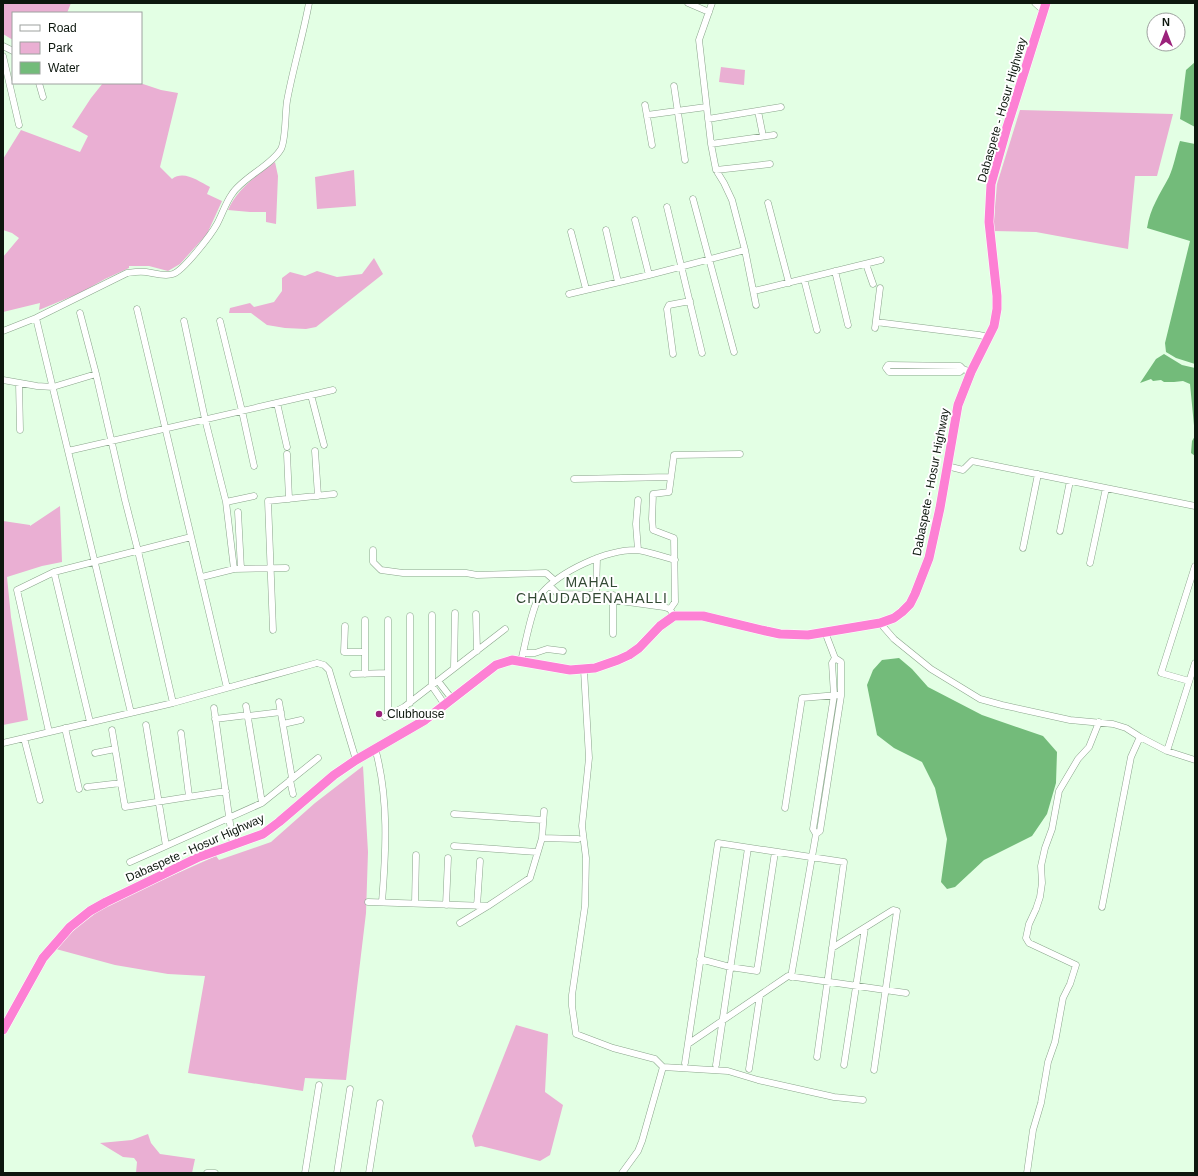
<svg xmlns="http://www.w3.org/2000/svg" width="1198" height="1176" font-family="Arial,sans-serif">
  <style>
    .green { fill: #eaafd3 }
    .water { fill: #73bb7a }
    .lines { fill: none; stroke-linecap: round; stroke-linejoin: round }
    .minor-casing { stroke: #8aa48b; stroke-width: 7 }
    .highway-casing { stroke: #fff; stroke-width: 10 }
    .minor { stroke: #fff; stroke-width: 6 }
    .highway { stroke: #fd80d4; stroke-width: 9 }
    .poi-dot { fill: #9b227b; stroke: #fff; stroke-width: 1.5 }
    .labels { text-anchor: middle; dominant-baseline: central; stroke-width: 4; stroke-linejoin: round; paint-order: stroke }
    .street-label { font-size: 12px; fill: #0d170e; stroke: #fff }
    .poi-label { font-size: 12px; fill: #0d170e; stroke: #fff; text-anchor: start }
    .quarter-label { font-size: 14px; letter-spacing: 1px; fill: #334934; stroke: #fff }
  </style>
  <rect width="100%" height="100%" fill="#e3ffe4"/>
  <path class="green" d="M3 3H71L67 13H13V40L3 34Z
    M721 67 745 70 744 85 719 82Z
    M103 83H140L161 90 178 93 160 167 172 179C184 170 198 181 210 187L207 194 222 201 207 234 180 264 168 271 149 266H129V268L105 279 80 293 39 310 40 303 3 312V257L19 238 12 233 3 230V159L21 130 80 152 88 136 72 127 91 98Z
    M1020 110 1173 114 1157 176H1135L1128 249 1036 232 993 231 997 184Z
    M275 162 278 176 276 224 266 222V212H250L228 210C238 188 256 176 275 162Z
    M354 170 356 206 317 209 315 177Z
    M374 258 383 274 316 327 306 329 285 328 267 325 251 313H229L230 308 250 303 254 307 274 302 282 291V278L290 272 305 276 317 271 337 277 362 274Z
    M60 506 62 562 42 566 7 577 11 617 28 720 3 725V521L30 525V526Z
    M363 766 368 852 366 913 346 1080 305 1078 303 1091 188 1073 205 976 168 974 115 965 56 949 78 926 100 910 142 889 216 856 219 860 271 842 315 803Z
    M516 1025 548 1034 545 1092 563 1105 550 1155 540 1161 481 1146 475 1147 472 1136Z
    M148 1134 151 1143 160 1154 195 1159 192 1173H136L137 1162 134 1158 123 1157 100 1143 132 1140Z"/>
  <path class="water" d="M1195 62V127L1180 119 1186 70Z
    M1180 141 1195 144V364L1176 358 1166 352 1165 343 1190 241 1147 228C1150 208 1160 194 1169 177 1174 166 1176 153 1180 141Z
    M1164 354 1182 365 1195 368V456L1191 453 1192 441 1195 436 1190 384 1183 381 1174 382H1164L1161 380 1153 381 1151 379 1140 383 1156 359Z
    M899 658 912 669 928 687 982 715 1043 736 1057 752 1056 783 1047 814 1032 836 984 860 955 887 947 889 941 882 947 839 935 788 922 762 894 748 877 735 867 685 873 670 882 660Z"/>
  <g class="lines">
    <defs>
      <path id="minor" d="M688 3 709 12
        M712 3 699 40 711 144 716 170 724 183 732 200 745 250 756 305
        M1035 3 1044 11
        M3 46 13 51
        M3 56 19 125
        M39 83 43 97
        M674 86 685 160
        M645 105 652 145
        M758 111 763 136
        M647 115 706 107
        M708 119 781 107
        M711 144 774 135
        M716 170 770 164
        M693 199 734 352
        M768 203 789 283
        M667 207 702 353
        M635 220 649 275
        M606 230 618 282
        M571 232 586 289
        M866 264 873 284
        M835 271 848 325
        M804 279 817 330
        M754 291 881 260
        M569 294 649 275 745 250
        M137 309C166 436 198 562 227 688
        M80 313 96 374 125 500 138 551 173 703
        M36 318 131 713
        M184 321 205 419 226 502 234 569
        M220 321 242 411 254 466
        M876 322 979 335 988 337
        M875 328 880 288
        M3 331 36 318 127 273C134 272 139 271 146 272 154 273 164 277 173 274 183 271 211 235 217 224 222 215 225 204 232 194 243 177 271 166 281 149 286 140 285 113 287 101 293 68 303 36 309 3
        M673 354 667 309 669 305 690 301
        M963 369 960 372H889L886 368 888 365 960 366 963 369 971 372
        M3 380 37 386 53 387 96 374
        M19 383 20 430
        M311 395 324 445
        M277 403 287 447
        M68 451 333 390
        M315 451 318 496
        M287 454 289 499
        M947 466 963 470 972 461 1195 506
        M574 479 670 477
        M226 502 254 496
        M238 512 241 569
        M1060 531 1070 481
        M1023 548 1038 474
        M373 550V562L381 570 403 573H466L477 575 546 573 554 580
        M638 550 636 524 638 500
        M1090 563 1106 488
        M54 572 90 722
        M202 577 234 569 286 568
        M550 586 558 594 613 595V634
        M596 594 597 558
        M613 600 664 607 670 609 671 611
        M670 609 675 602 674 538 653 530 652 519 653 494 669 492 674 455 740 454
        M476 614 477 651
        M432 615V686L445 705
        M880 623 894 639 931 669 980 699 1002 705 1070 720 1113 724 1126 728 1140 737 1167 751 1195 760
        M345 626 344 652H365
        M273 630 268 501 334 494
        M524 653H535L547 649 563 651
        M521 661C525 646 532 605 541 594 560 571 606 550 636 550 647 551 663 557 675 560
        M454 668 455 613
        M584 670 589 758 582 826 586 858 585 906 572 995V1006L576 1034 613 1048 655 1059 663 1067 642 1141 638 1151 622 1173
        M353 674 388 673
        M365 674V620
        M438 681 452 699
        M1189 681 1161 673 1195 566
        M279 702 292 778
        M410 703V616
        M246 706 262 803
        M214 708 233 845
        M388 715V620
        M248 716 281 712
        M385 717 404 707 505 629
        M215 719 248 715
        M283 724 301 720
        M146 725 166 846
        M65 728 79 789
        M112 730 125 807 226 791
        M49 732 17 590 54 572 191 537
        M181 733 189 796
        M24 738 40 800
        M3 743 173 703 317 663 324 665 329 670 356 760
        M375 748C389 798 386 851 382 902
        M1167 751 1195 663
        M95 753 115 749
        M290 780 293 794
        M87 787 121 783
        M785 808 802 698 838 695
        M454 814 543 820
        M816 834 820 831 841 696V662L835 658
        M542 838 578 839
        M454 846 537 852
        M130 862 262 803 318 758
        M368 902 488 906
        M415 903 416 855
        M446 905 448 858
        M477 906 480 861
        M1102 907 1131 757 1140 737
        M460 923 488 906 530 878 542 838 544 811
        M832 948 893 910 897 911 874 1070
        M700 959 730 967 757 971 775 852
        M791 977 816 834 813 829 834 695 832 663 835 658 825 632
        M688 1044 788 976 906 993
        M685 1063 718 843 844 862 817 1057
        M716 1065 748 848
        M844 1065 865 928
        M663 1067 728 1071 758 1080 834 1097 863 1100
        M749 1069 760 995
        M207 1173H215
        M305 1173 319 1085
        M337 1173 350 1089
        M369 1173 380 1103
        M1027 1173 1033 1130 1041 1103 1048 1062 1055 1042 1063 998 1070 984 1076 965 1029 943 1026 938 1029 924 1036 909 1040 897 1042 883 1041 866 1045 848 1052 829 1059 791 1078 759 1089 747 1099 722"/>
      <path id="highway" d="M3 1030 43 958 70 927 90 911 106 902 199 857 263 834 279 822 334 775 356 760 425 720 496 665 512 660 570 670 595 668 618 660 629 655 639 648 660 626 674 616H703L766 631 780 634 808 635 880 623 894 618 902 612 910 604 915 594 929 558 940 508 958 405 971 372 994 326 997 309V296L989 222 991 184 1007 127 1046 3"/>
    </defs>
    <use href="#minor" class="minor-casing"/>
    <use href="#highway" class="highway-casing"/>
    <use href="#minor" class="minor"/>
    <use href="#highway" class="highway"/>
  </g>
  <circle class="poi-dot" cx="379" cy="714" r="4"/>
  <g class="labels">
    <g class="street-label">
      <text transform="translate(1002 110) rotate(-74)">Dabaspete - Hosur Highway</text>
      <text transform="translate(931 482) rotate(-79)">Dabaspete - Hosur Highway</text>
      <text transform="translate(195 848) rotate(-24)">Dabaspete - Hosur Highway</text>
    </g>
    <g class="poi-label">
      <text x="387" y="714">Clubhouse</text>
    </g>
    <g class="quarter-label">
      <text x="592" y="582">MAHAL<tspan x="592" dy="16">CHAUDADENAHALLI</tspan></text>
    </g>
  </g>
  <rect width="1198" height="1176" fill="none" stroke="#0d170e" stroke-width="8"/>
  <rect x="12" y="12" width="130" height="72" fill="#ffffff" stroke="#9ea29f"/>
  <rect x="20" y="25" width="20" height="6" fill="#ffffff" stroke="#9ea29f"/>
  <text x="48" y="32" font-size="12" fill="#0d170e">Road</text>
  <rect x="20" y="42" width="20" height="12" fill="#eaafd3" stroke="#9ea29f"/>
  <text x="48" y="52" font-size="12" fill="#0d170e">Park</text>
  <rect x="20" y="62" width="20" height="12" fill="#73bb7a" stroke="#9ea29f"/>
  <text x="48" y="72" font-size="12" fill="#0d170e">Water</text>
  <g transform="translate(1166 32)"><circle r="19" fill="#ffffff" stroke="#9ea29f"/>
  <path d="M0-3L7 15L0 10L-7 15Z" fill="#9b227b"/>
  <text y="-6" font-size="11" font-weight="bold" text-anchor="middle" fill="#0d170e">N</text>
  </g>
</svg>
